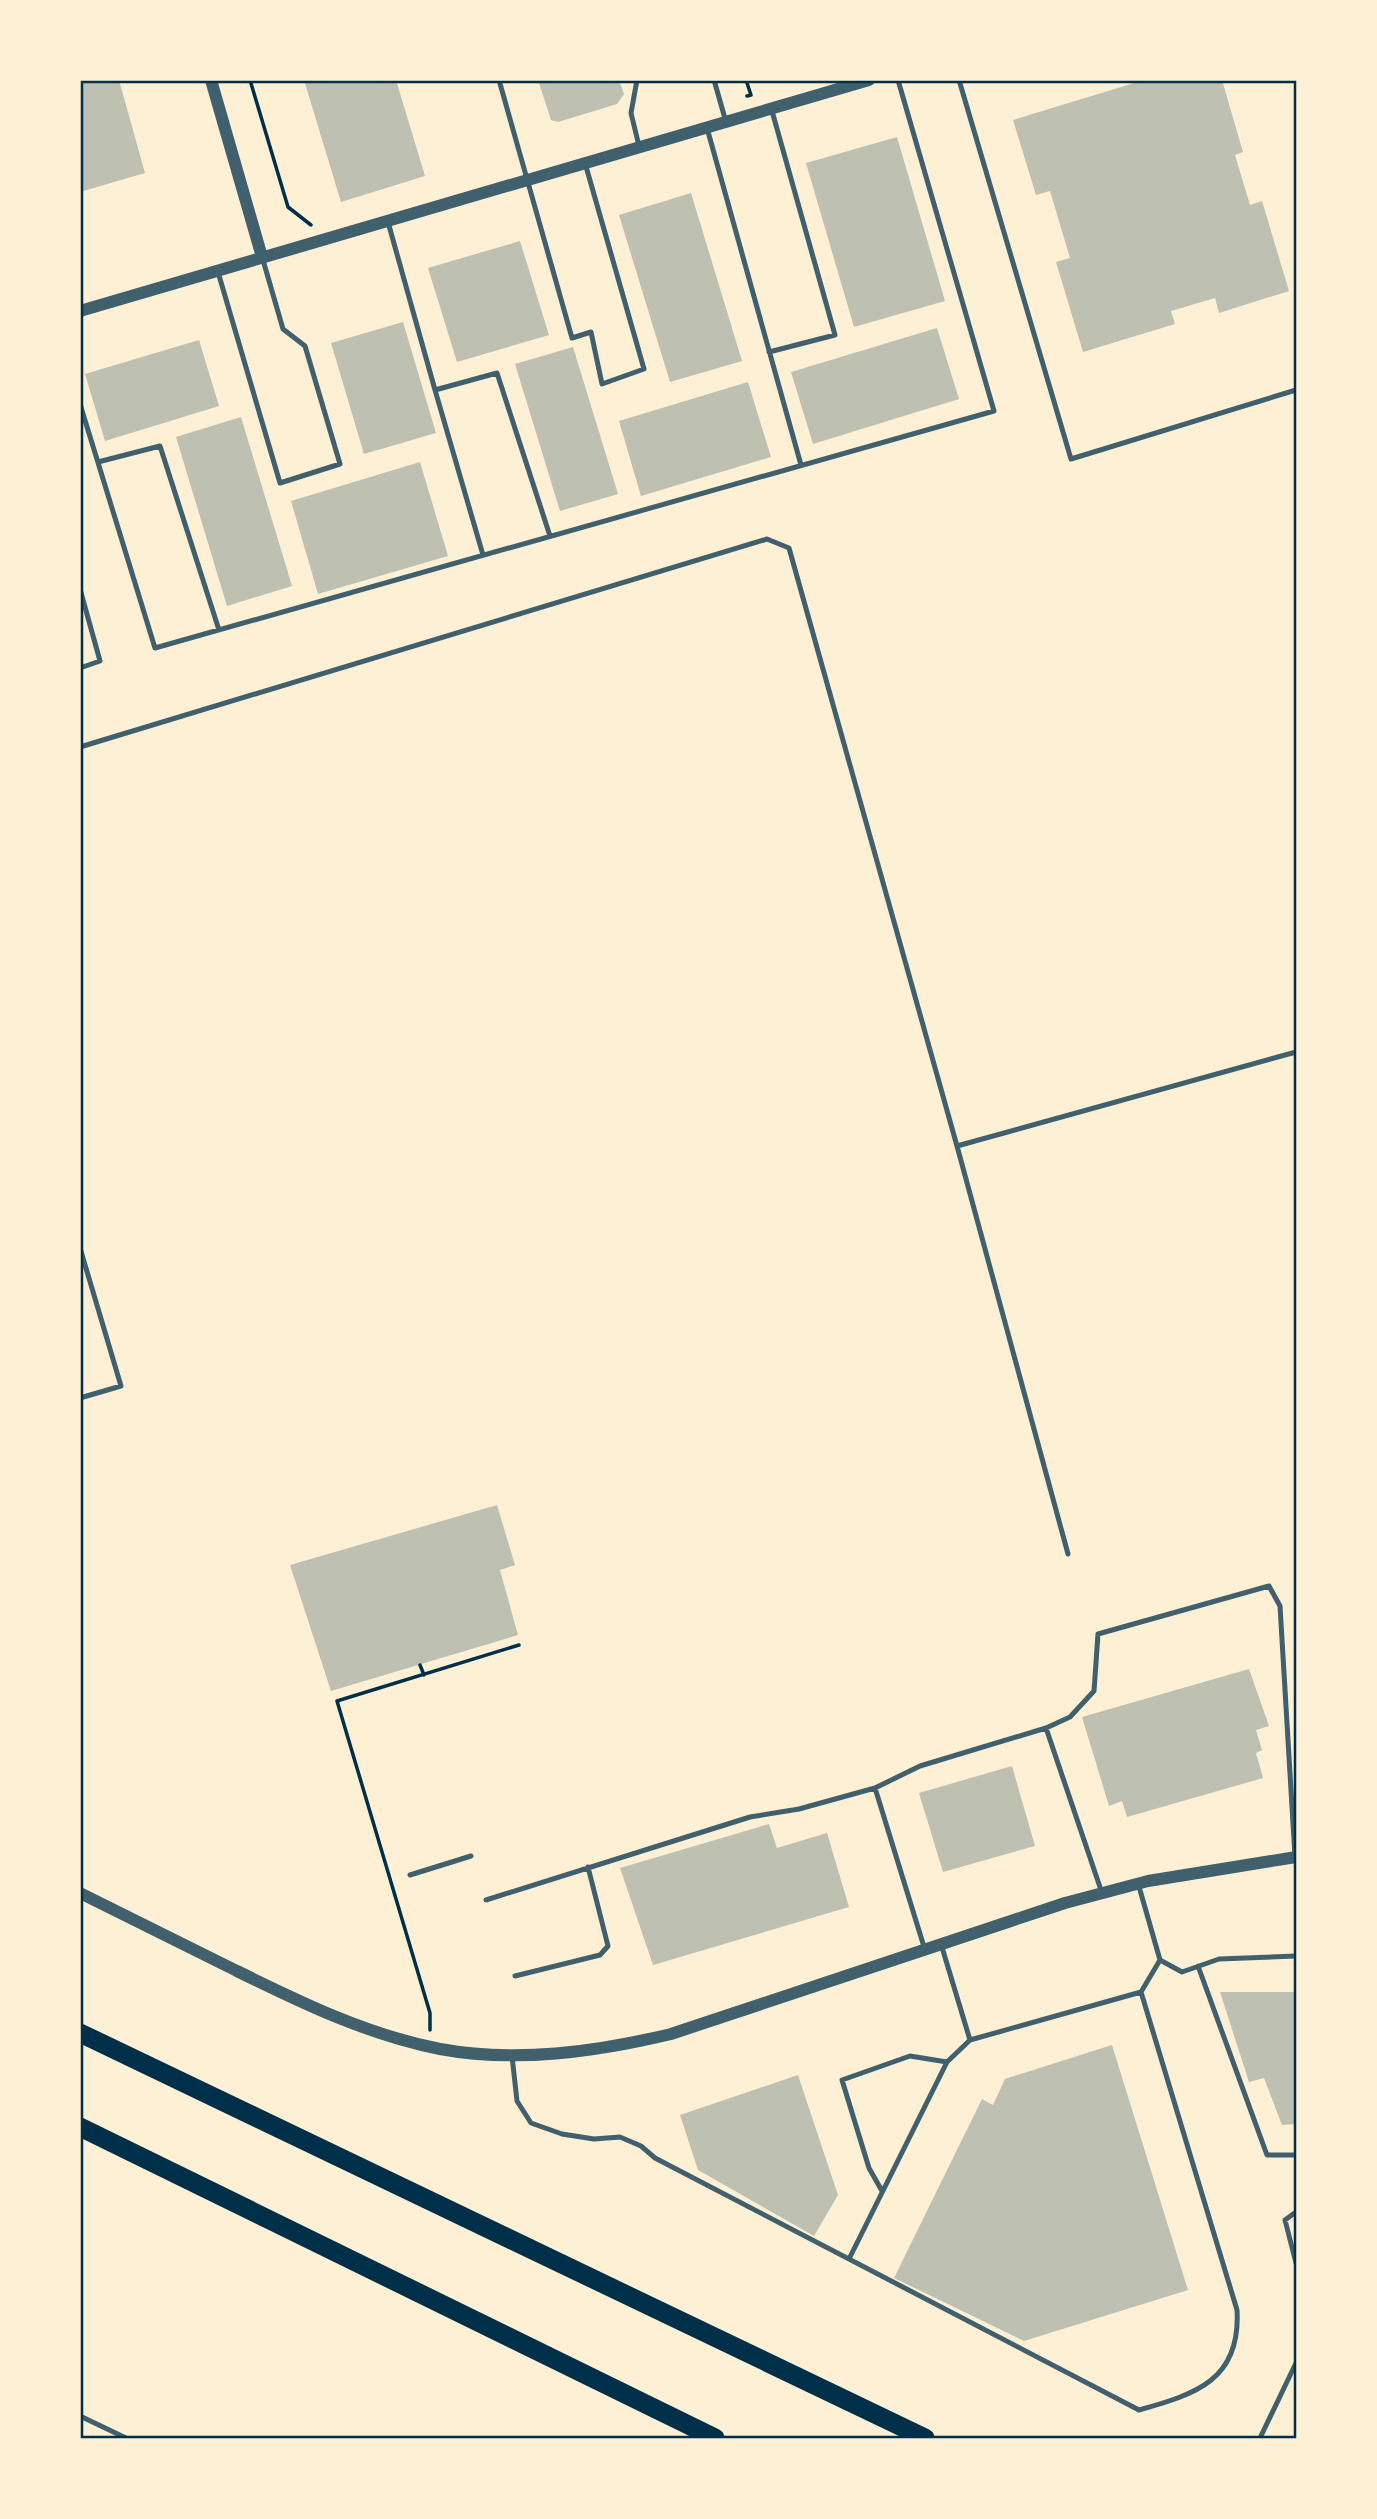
<svg xmlns="http://www.w3.org/2000/svg" width="1377" height="2519" font-family="'Sofia Sans Condensed',sans-serif">
  <style>
    .building { fill: #bec0b2 }
    .lines { fill: none; stroke-linecap: round; stroke-linejoin: round }
    .path { stroke: #003049; stroke-width: 3.5 }
    .service { stroke: #3f606c; stroke-width: 5 }
    .tertiary { stroke: #3f606c; stroke-width: 12 }
    .motorway { stroke: #003049; stroke-width: 19 }
    .neatline { fill: none; stroke: #003049; stroke-width: 2.5 }
  </style>
  <rect width="100%" height="100%" fill="#fdf0d5"/>
  <path class="building" d="M80 80H119L145 173 80 192Z
    M304 80H396L425 176 341 202Z
    M538 80H619L624 94 617 104 558 122 551 120Z
    M1144 80H1222L1243 152 1235 155 1250 205 1262 201 1289 291 1219 313 1215 298 1171 311 1175 324 1083 352 1056 262 1070 258 1050 191 1036 195 1013 120Z
    M897 137 945 301 854 327 806 163Z
    M691 193 742 361 670 382 619 215Z
    M520 241 549 335 457 362 428 268Z
    M403 322 436 433 364 454 331 343Z
    M937 328 959 399 813 444 791 372Z
    M199 340 219 406 105 441 85 374Z
    M573 347 618 494 560 511 515 364Z
    M748 382 771 457 641 496 619 421Z
    M241 417 292 586 227 606 176 437Z
    M420 462 448 556 318 594 291 501Z
    M497 1505 515 1565 500 1570 518 1635 331 1691 290 1565Z
    M1249 1669 1269 1726 1256 1730 1262 1750 1256 1753 1263 1778 1127 1817 1122 1801 1109 1806 1082 1717Z
    M1012 1766 1035 1846 943 1872 919 1793Z
    M769 1824 777 1848 827 1833 849 1907 653 1965 620 1868Z
    M1220 1992H1296V2124L1282 2125 1264 2078 1249 2082Z
    M1112 2045 1188 2290 1024 2341 894 2278 982 2099 993 2105 1005 2079Z
    M798 2075 838 2195 814 2236 698 2170 680 2115Z"/>
  <g class="lines">
    <path class="path" d="M250 80 288 207 311 225
      M746 80 751 95 747 96
      M420 1665 424 1675
      M430 2030V2013L337 1701 519 1645"/>
    <path class="service" d="M499 80 572 338 591 332 602 384 644 369 585 163
      M637 80 631 113 639 146
      M714 80 726 122
      M959 80 1071 459 1296 390
      M707 128 801 465
      M388 222 435 390 497 373 550 536
      M218 272 280 483 340 464 305 346 283 329 263 260
      M769 352 835 335 772 111
      M435 390 483 555
      M80 404 155 648 994 411 898 80
      M98 462 160 446 219 630
      M80 589 100 661 80 668
      M80 747 767 539 789 548 957 1146 1296 1052
      M957 1146 1068 1554
      M80 1248 121 1386 80 1398
      M1046 1728 1102 1893
      M875 1788 925 1950
      M410 1875 471 1856
      M486 1900 750 1817 799 1809 875 1788 920 1766 1046 1728 1070 1717 1094 1691 1098 1634 1269 1586 1280 1606 1295 1857
      M941 1944 970 2040 1141 1992
      M1160 1960 1182 1972 1219 1959 1296 1956
      M1198 1966 1267 2155H1296
      M515 1976 600 1955 608 1946 588 1867
      M512 2056 517 2101 531 2123 562 2134 594 2139 620 2137 641 2146 655 2158 1139 2410C1196 2394 1241 2380 1237 2310L1141 1992 1160 1960 1138 1883
      M882 2191 869 2168 842 2080 910 2056 947 2062
      M1296 2212 1285 2220 1296 2263
      M849 2259 947 2062 970 2040
      M80 2416 126 2438
      M1260 2438 1296 2363"/>
    <path class="tertiary" d="M211 80 262 257
      M80 311 869 80
      M80 1893C133 1919 185 1945 237 1971 302 2003 368 2035 440 2049 516 2063 596 2052 671 2034L1065 1903 1148 1881 1296 1857"/>
    <path class="motorway" d="M80 2033 925 2438
      M80 2127 715 2438"/>
  </g>
  <rect width="1377" height="2519" fill="none" stroke="#fdf0d5" stroke-width="164"/>
  <rect x="82" y="82" width="1213" height="2355" class="neatline"/>
</svg>
